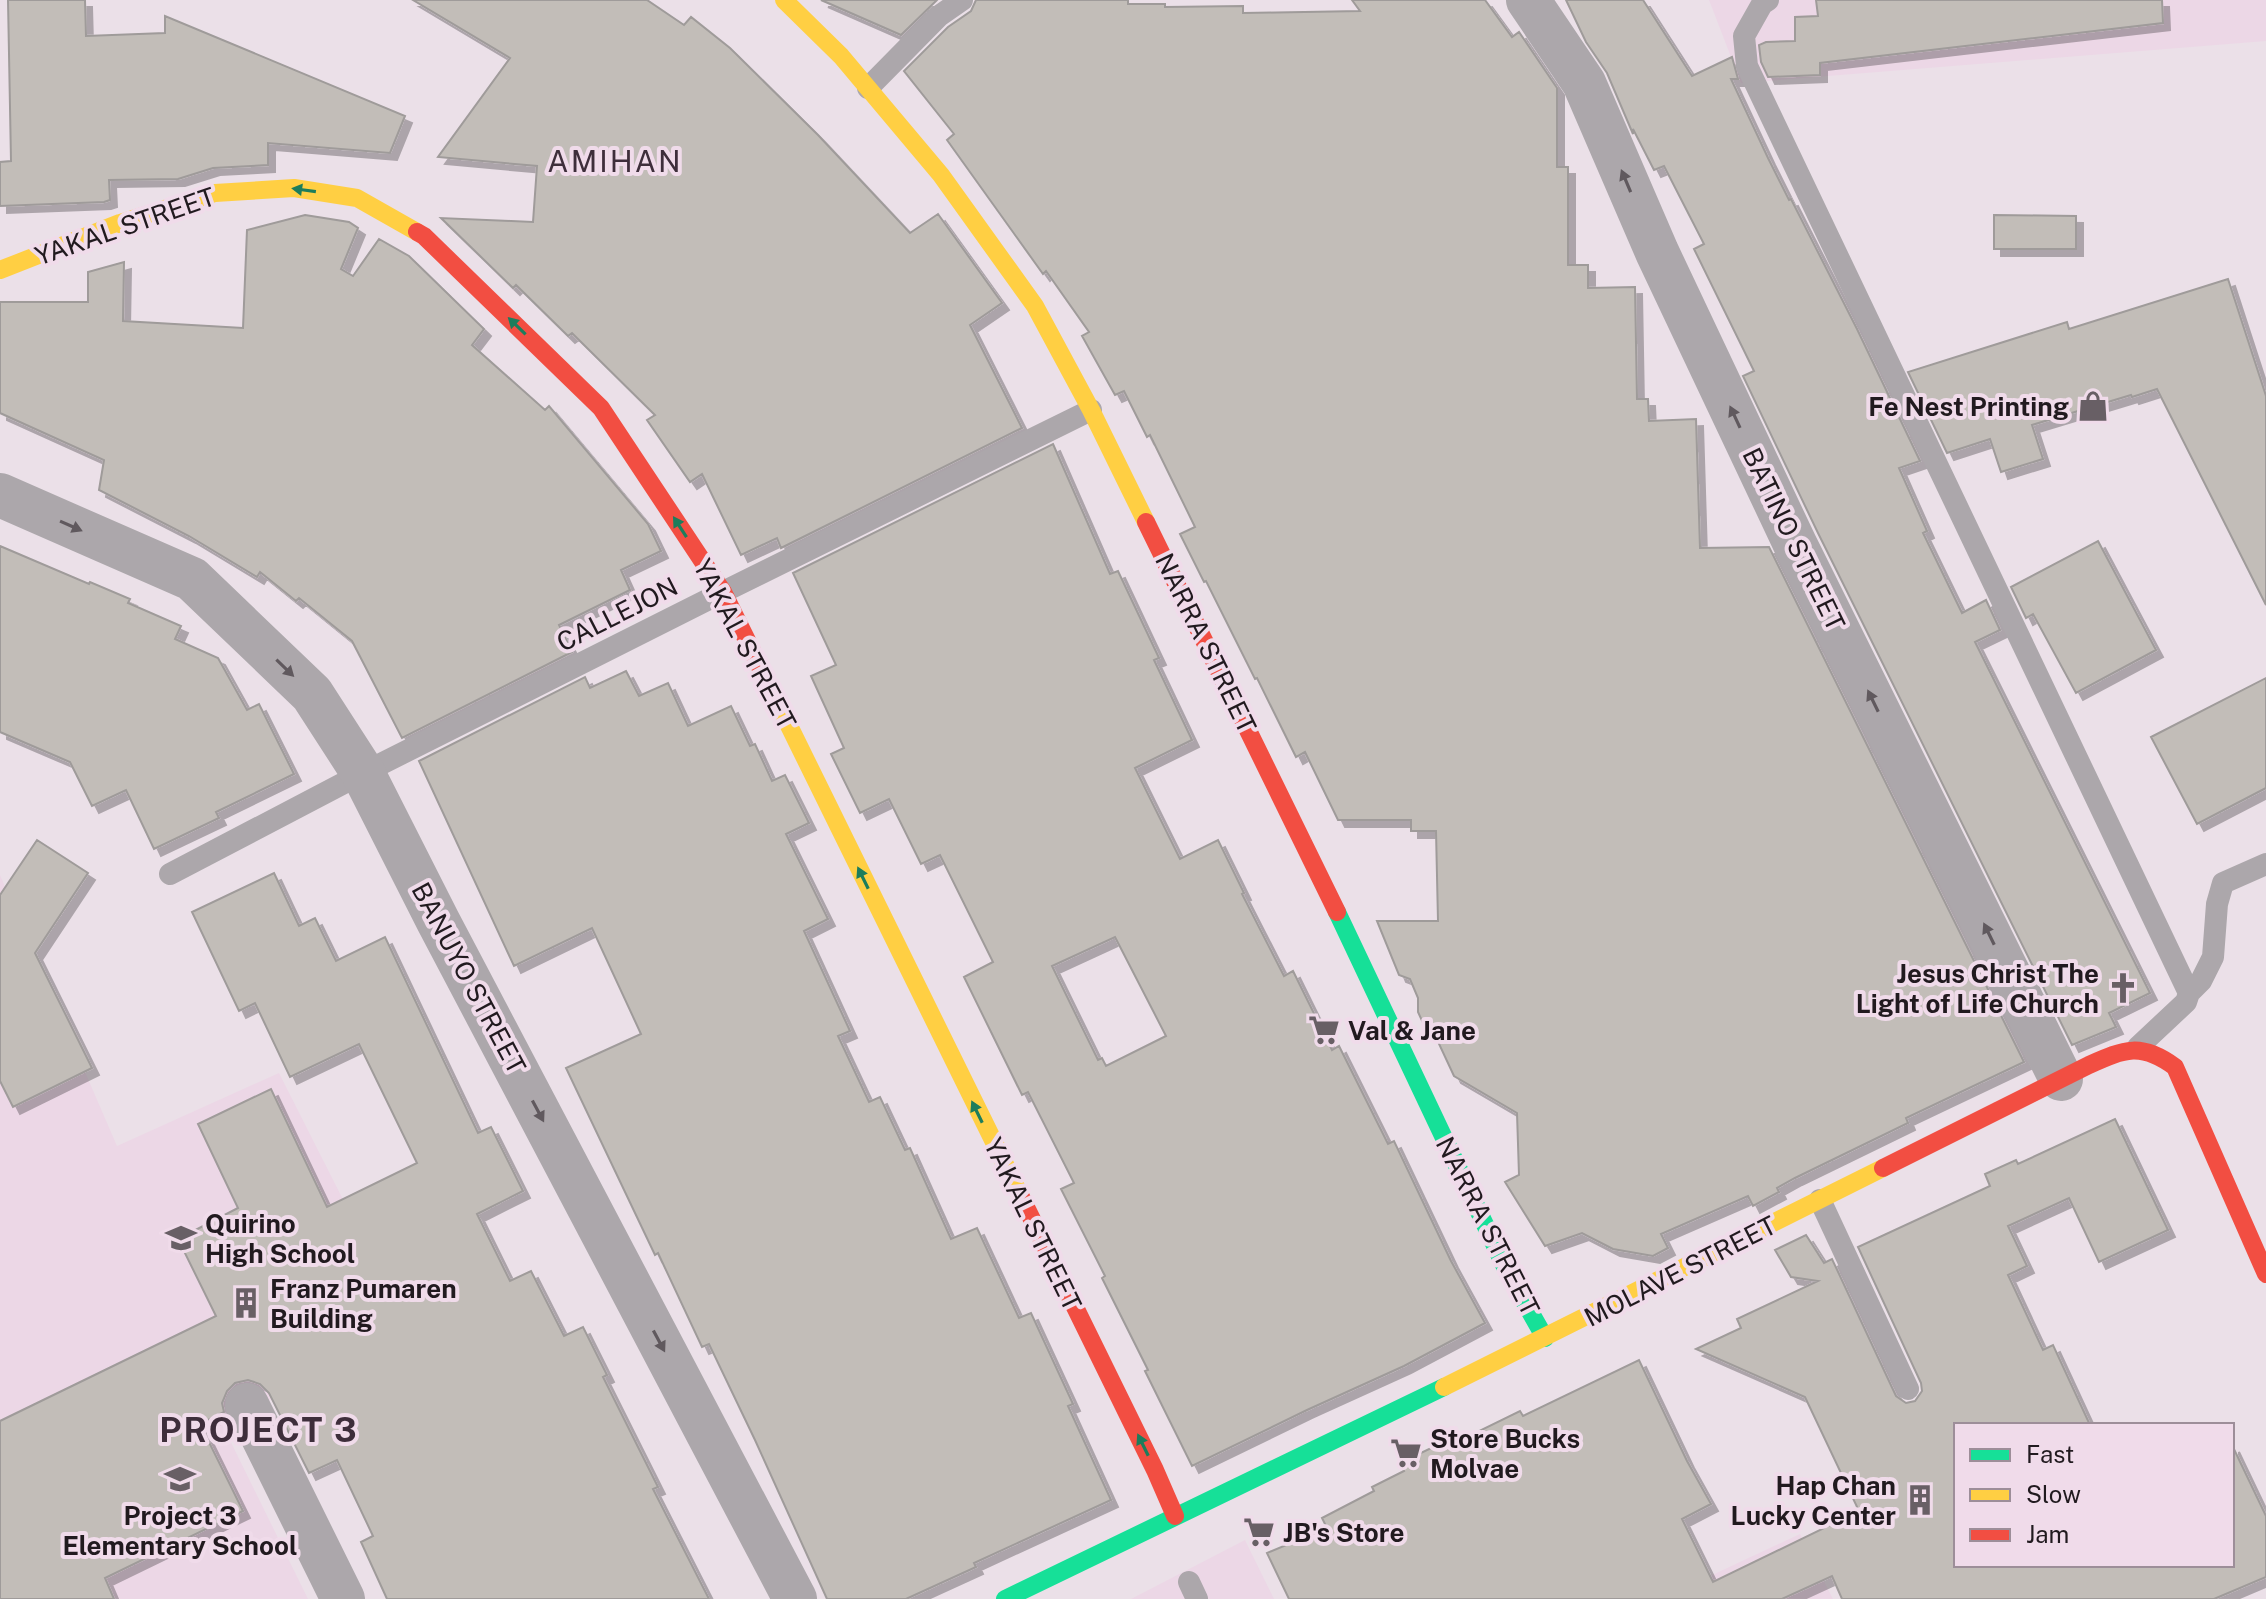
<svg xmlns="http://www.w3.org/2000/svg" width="2266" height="1599" font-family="'Public Sans',sans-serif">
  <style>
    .built { fill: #ecd7e6 }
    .building { fill: #c2bdb8; stroke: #9f9b9a; stroke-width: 2; fill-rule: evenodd; filter: url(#shadow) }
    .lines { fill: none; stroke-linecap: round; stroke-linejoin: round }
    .lane { stroke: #aca7ab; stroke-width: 22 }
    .street { stroke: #aca7ab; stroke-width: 44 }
    .fast { stroke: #16e098; stroke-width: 18 }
    .slow { stroke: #ffcf43; stroke-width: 18 }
    .jam { stroke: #f24e42; stroke-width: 18 }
    .oneway { fill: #60595e }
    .oneway2 { fill: #1c7d5c }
    .labels { text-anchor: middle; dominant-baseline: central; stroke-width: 8; stroke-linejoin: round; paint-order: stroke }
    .street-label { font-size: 26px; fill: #211a1f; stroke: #f0dbea }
    .poi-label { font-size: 26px; font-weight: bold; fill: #211a1f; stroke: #f0dbea; text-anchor: start }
    .quarter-label { font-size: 30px; letter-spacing: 2px; fill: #3e2e3b; stroke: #f0dbea }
    .district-label { font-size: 34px; font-weight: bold; letter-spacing: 2px; fill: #3e2e3b; stroke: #f0dbea }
  </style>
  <defs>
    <filter id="shadow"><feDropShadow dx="7" dy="7" stdDeviation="0" flood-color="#0004"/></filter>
  </defs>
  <rect width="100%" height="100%" fill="#ebe0e8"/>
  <path class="built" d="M1709 0H2266V41L1741 83Z
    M0 875 117 1146 279 1073 409 1330 222 1424 308 1599H0Z
    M1800 1534 1833 1599H1661Z
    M1245 1540 1274 1599H1131Z"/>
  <path class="building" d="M8 0H85L86 36 165 33V16L405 116 390 153 268 143V165L213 168 178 179 109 180 110 200 104 202 0 206V162L11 161Z
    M413 0H647L684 25 691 17 730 48 818 135 910 233 938 214 1002 303 970 325 1022 428 781 548 777 538 741 555 702 474 690 482 647 420 655 415 572 333 568 336 516 285 513 288 441 218 533 222 537 166 438 157 510 58Z
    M821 0H937L901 35Z
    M976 0H1128V4H1165V7L1243 6V13L1360 11 1352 0H1485L1512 37 1519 32 1557 88V167H1568V265H1588V288L1635 287 1637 399H1648L1649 421 1696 419 1700 548 1769 547 2024 1062 1906 1118 1908 1123 1795 1178 1777 1188 1779 1192 1753 1206 1748 1196 1661 1234 1668 1248 1653 1256 1613 1249 1582 1233 1545 1246 1505 1182 1519 1175 1517 1113 1454 1076 1434 1033 1423 1023 1418 1012V998L1410 979 1399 975 1377 921H1438L1436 831H1411V820H1338L1305 752 1296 757 1257 678 1255 679 1206 581 1204 582 1180 534 1195 527 1150 435 1147 437 1124 391 1115 395 1082 336 1089 332 1046 271 1043 274 947 140 954 134 904 71 948 27 971 11Z
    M1566 0H1643L1692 76 1732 57 1738 79H1731L1768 158 1789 200 1791 199 1857 329 1920 461 1899 468 1927 531 1923 533 1962 613 1986 600 2000 630 1975 642 2150 993 2109 1013 2116 1027 2072 1045 1818 533 1743 376 1754 371 1694 249 1704 244 1664 166 1654 170 1633 129V134L1607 73 1586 42Z
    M1816 0H2162L2163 23 1820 63V75L1768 77 1761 62 1759 45 1766 42 1795 41V17L1818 16Z
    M305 215 349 222 358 228 341 269 353 276 379 239 409 256 484 329 472 345 545 410 549 406 648 524 661 551 621 570 630 590 559 625 572 652 402 738 352 641 299 598 296 601 260 572 257 577 189 536 99 490 104 460 0 413V302H88V272L124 262 123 321 243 328 247 230Z
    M1994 215 2076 216V249H1994Z
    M2228 279 2266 396V605L2157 389 2132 397 2131 395 2032 425 2043 459 2001 472 1990 439 1947 453 1908 372 2067 322 2069 329Z
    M1053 444 1110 574 1118 571 1159 658 1154 660 1192 740 1135 768 1180 859 1218 840 1244 893 1242 894 1284 976 1293 971 1332 1050 1339 1046 1388 1144 1394 1141 1451 1261 1485 1323 1404 1366 1307 1410 1192 1466 1145 1371 1148 1370 1102 1278 1105 1276 1061 1189 1074 1183 1028 1092 1022 1095 964 977 993 962 940 855 921 864 889 799 860 813 831 754 844 748 811 676 836 665 793 573ZM1115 937 1166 1036 1106 1066 1102 1058 1098 1060 1052 966Z
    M2098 541 2156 650 2076 693 2033 614 2026 618 2011 587Z
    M0 546 89 584 90 582 130 599 128 603 181 626 175 639 218 658 247 710 259 704 294 774 216 812 219 818 154 849 126 790 92 806 70 762 0 732Z
    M626 671 639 696 668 683 688 726 731 706 750 746 755 744 772 781 785 775 809 823 786 834 828 919 804 931 850 1031 838 1036 869 1102 880 1097 905 1150 910 1148 951 1239 977 1228 1019 1318 1031 1313 1073 1404 1068 1406 1111 1500 974 1563 976 1567 906 1599H827L755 1440 709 1344 702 1347 658 1253 655 1255 566 1068 641 1034 592 928 514 966 419 761 585 677 590 688Z
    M2266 678V788L2197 824 2151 737Z
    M37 840 88 873 35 953 92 1068 13 1107 0 1081V895Z
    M274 873 299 926 315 918 336 961 385 937 478 1133 491 1127 523 1191 477 1214 510 1281 531 1271 564 1336 583 1327 607 1375 603 1377 658 1487 653 1489 709 1599H387L361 1542 373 1536 337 1460 309 1473 269 1393 260 1384 248 1380 235 1383 227 1391 222 1403 224 1412 200 1424 243 1511 105 1578 114 1599H0V1421L216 1316 178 1239 238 1208 198 1124 271 1089 327 1207 417 1163 359 1044 290 1077 255 1003 239 1011 192 912Z
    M2115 1119 2168 1230 2099 1262 2069 1198 2008 1226 2027 1266 2008 1275 2043 1350 2053 1345 2090 1425H1956V1565H2232V1445L2266 1516V1577L2214 1599H1842L1832 1576 1782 1599H1289L1267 1553 1327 1528 1322 1518 1374 1491 1372 1487 1404 1471 1400 1463 1454 1437 1457 1442 1520 1411 1523 1416 1639 1360 1687 1461 1711 1504 1682 1519 1713 1582 1859 1511 1805 1397 1696 1349 1741 1328 1737 1319 1818 1281 1791 1277 1775 1250 1806 1235 1824 1263 1832 1259 1896 1396 1906 1403 1915 1401 1922 1391 1921 1383 1858 1247 1990 1186 1985 1174 2016 1160 2018 1164Z"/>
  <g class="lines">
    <path class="lane" d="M1768 0 1762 4 1744 36 1747 66 2189 993
      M868 88 939 16 962 0
      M170 874 363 773 723 592 1091 410
      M2138 1047 2186 1002 2189 993 2201 981 2213 957 2217 904 2223 883 2266 864
      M1820 1200 1908 1389
      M1189 1582 1197 1599"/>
    <path class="street" d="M1528 0 1584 83 1657 252 1795 544 2061 1079
      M0 495 192 579 312 694 363 773 438 921 795 1599
      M247 1405 343 1599"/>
    <path class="fast" d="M1337 912 1507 1271 1545 1338
      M1005 1599 1444 1387"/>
    <path class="slow" d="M784 0 841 56 941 175 1035 306 1091 410 1146 522
      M0 270 120 223 215 193 294 188 357 198 417 232
      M769 685 1020 1195
      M1444 1387 1883 1168"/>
    <path class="jam" d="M417 232 424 236 601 408 723 592 769 685
      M1146 522 1337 912
      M1883 1168 2089 1065C2125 1049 2141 1042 2175 1067L2266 1274
      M1020 1195 1155 1470 1175 1516"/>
  </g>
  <defs><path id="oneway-solid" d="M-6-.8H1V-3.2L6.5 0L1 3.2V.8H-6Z" transform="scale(2)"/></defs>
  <g class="oneway">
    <use href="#oneway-solid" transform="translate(1626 181) rotate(-113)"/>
    <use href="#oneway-solid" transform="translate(1735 417) rotate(-115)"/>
    <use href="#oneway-solid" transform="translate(71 526) rotate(24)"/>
    <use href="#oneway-solid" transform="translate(285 668) rotate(44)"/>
    <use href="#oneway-solid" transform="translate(1873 701) rotate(-116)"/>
    <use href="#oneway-solid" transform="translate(1989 934) rotate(-116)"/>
    <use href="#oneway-solid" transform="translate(538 1111) rotate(62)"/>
    <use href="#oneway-solid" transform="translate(659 1341) rotate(62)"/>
  </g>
  <g class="oneway2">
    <use href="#oneway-solid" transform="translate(304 190) rotate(-172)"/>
    <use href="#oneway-solid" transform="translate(517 326) rotate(-136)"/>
    <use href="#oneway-solid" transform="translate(680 527) rotate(-123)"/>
    <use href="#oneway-solid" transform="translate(863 878) rotate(-116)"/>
    <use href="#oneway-solid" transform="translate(977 1112) rotate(-116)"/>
    <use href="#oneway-solid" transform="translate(1143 1445) rotate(-116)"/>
  </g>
  <defs>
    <symbol id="shop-bare" viewBox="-9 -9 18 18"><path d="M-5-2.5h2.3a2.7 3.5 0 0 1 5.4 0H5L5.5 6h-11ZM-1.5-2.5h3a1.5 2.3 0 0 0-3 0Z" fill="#685f65" stroke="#f0dbea" stroke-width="2.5" paint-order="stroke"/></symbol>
    <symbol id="church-bare" viewBox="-9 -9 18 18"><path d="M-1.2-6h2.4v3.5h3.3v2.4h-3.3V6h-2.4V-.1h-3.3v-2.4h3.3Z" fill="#685f65" stroke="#f0dbea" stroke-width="2.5" paint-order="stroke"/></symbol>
    <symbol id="supermarket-bare" viewBox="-9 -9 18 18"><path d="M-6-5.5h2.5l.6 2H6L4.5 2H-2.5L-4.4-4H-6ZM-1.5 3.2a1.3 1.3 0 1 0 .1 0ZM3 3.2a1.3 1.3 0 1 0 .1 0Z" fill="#685f65" stroke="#f0dbea" stroke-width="2.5" paint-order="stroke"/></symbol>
    <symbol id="school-bare" viewBox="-9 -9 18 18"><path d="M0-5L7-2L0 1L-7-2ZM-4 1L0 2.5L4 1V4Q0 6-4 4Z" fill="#685f65" stroke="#f0dbea" stroke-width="2.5" paint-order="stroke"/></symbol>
    <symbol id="building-bare" viewBox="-9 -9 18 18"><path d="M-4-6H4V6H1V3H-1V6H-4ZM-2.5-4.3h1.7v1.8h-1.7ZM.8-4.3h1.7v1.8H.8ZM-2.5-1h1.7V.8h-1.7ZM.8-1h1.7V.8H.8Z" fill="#685f65" stroke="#f0dbea" stroke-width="2.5" paint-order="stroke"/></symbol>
  </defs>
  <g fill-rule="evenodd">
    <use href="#shop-bare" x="2071" y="384" width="44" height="44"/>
    <use href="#church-bare" x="2101" y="966" width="44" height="44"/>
    <use href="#supermarket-bare" x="1302" y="1008" width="44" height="44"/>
    <use href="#school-bare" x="159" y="1216" width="44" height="44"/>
    <use href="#building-bare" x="224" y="1281" width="44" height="44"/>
    <use href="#supermarket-bare" x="1384" y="1431" width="44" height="44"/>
    <use href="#school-bare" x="158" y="1457" width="44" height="44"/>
    <use href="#building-bare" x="1898" y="1478" width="44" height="44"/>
    <use href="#supermarket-bare" x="1237" y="1510" width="44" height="44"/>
  </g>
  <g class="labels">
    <g class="street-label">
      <text transform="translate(125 226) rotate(-19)">YAKAL STREET</text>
      <text transform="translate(1794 539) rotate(64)">BATINO STREET</text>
      <text transform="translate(617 614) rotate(-27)">CALLEJON</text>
      <text transform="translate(1206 643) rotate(64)">NARRA STREET</text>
      <text transform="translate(745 644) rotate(62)">YAKAL STREET</text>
      <text transform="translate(469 978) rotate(62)">BANUYO STREET</text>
      <text transform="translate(1033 1224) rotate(64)">YAKAL STREET</text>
      <text transform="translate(1488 1226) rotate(63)">NARRA STREET</text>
      <text transform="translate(1680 1271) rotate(-27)">MOLAVE STREET</text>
    </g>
    <g class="poi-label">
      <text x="2069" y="406" text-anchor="end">Fe Nest Printing</text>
      <text x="2099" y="973" text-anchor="end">Jesus Christ The<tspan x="2099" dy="30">Light of Life Church</tspan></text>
      <text x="1348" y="1030">Val &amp; Jane</text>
      <text x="205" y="1223">Quirino<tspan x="205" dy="30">High School</tspan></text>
      <text x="270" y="1288">Franz Pumaren<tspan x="270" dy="30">Building</tspan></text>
      <text x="1430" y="1438">Store Bucks<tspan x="1430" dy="30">Molvae</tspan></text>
      <text x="1896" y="1485" text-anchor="end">Hap Chan<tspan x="1896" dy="30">Lucky Center</tspan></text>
      <text x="180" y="1515" text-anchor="middle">Project 3<tspan x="180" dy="30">Elementary School</tspan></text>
      <text x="1283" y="1532">JB's Store</text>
    </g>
    <g class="quarter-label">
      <text x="615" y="161">AMIHAN</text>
    </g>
    <g class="district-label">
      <text x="259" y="1430">PROJECT 3</text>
    </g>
  </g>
  <rect x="1954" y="1423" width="280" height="144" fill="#f0dbea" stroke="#9d8e99" stroke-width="2"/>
  <rect x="1970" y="1449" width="40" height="12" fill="#16e098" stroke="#9d8e99" stroke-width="2"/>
  <text x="2026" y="1463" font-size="24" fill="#211a1f">Fast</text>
  <rect x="1970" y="1489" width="40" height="12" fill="#ffcf43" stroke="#9d8e99" stroke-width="2"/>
  <text x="2026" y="1503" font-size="24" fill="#211a1f">Slow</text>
  <rect x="1970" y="1529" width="40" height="12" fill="#f24e42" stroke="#9d8e99" stroke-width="2"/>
  <text x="2026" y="1543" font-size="24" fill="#211a1f">Jam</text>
</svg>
